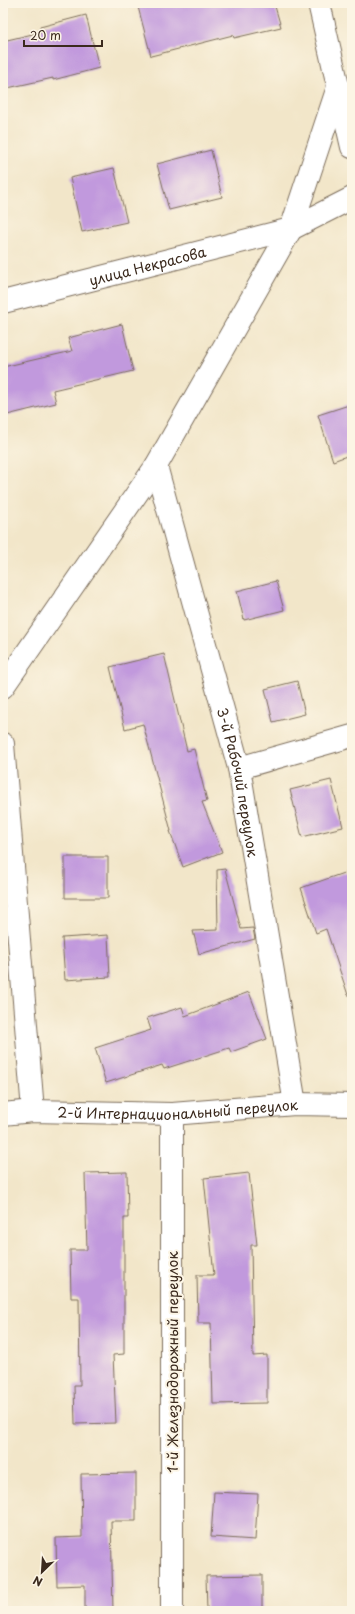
<svg xmlns="http://www.w3.org/2000/svg" width="355" height="1614" font-family="'Playpen Sans',sans-serif">
  <style>
    .building { fill: #c199dd }
    .lines { fill: none; stroke-linecap: round; stroke-linejoin: round }
    .minor-casing { stroke: #7b6c5a; stroke-width: 24 }
    .minor { stroke: #fff; stroke-width: 22 }
    .labels { text-anchor: middle; dominant-baseline: central; stroke-width: 4; stroke-linejoin: round; paint-order: stroke }
    .street-label { font-size: 14px; fill: #3b2a1e; stroke: #fcf5e5 }
  </style>
  <rect width="100%" height="100%" fill="#fcf5e5"/>
  <filter id="ink" filterUnits="userSpaceOnUse"><feTurbulence type="fractalNoise" baseFrequency=".025" numOctaves="2"/><feDisplacementMap in="SourceGraphic" scale="8" xChannelSelector="R" yChannelSelector="G"/><feConvolveMatrix kernelMatrix="1 2 1 2 8 2 1 2 1" color-interpolation-filters="sRGB"/></filter>
  <filter id="wash" filterUnits="userSpaceOnUse"><feTurbulence type="fractalNoise" baseFrequency=".012" numOctaves="4" result="noise"/><feDisplacementMap in="SourceGraphic" scale="16" xChannelSelector="R" yChannelSelector="G"/><feGaussianBlur stdDeviation="0.9" result="paint"/><feColorMatrix in="noise" values="0 0 0 0 0 0 0 0 0 0 0 0 0 0 0 0 0 1.4 0 .05"/><feComposite in="paint" operator="in"/></filter>
  <g filter="url(#wash)">
    <rect width="100%" height="100%" fill="#f2e6c9"/>
    <g id="blocks">
      <path class="building" d="M137 3H274L281 27 234 38 233 35 151 56Z
        M86 15 99 68 53 80V78L3 89V41L41 32 40 27Z
        M211 150 222 197 169 210 157 164Z
        M114 168 127 222 82 232 70 178Z
        M122 324 133 371 53 390 56 403 3 416V367L72 351 68 338Z
        M352 404V454L333 461 318 415Z
        M276 581 284 610 244 620 237 591Z
        M164 654 187 751 194 749 207 801 202 802 222 852 183 867 170 831H171L143 724 125 729 110 667Z
        M297 681 305 714 273 722 265 689Z
        M331 780 343 827 302 837 290 790Z
        M65 857H108V898H65Z
        M225 869 241 929 253 928 255 939 199 954 193 931 218 930 217 870Z
        M352 870V995H348L326 929 316 933 301 888Z
        M108 935 110 977 65 980 62 938Z
        M249 992 267 1039 231 1052 229 1048 164 1069 162 1065 106 1083 95 1048 151 1030 147 1018 182 1007 185 1016Z
        M127 1172 128 1218H124V1354L113 1355 116 1423 75 1424 74 1385H80L79 1298H71L70 1250H87L85 1173Z
        M249 1173 257 1245H251L253 1356 267 1355V1403L213 1404 211 1323H198L197 1275H214L204 1178Z
        M136 1473V1521H111L113 1611H85V1585L57 1586 56 1538 82 1537 81 1474Z
        M214 1492 258 1494 255 1540 211 1537Z
        M262 1575V1611H207L206 1576Z"/>
    </g>
  </g>
  <g filter="url(#ink)">
    <use href="#blocks" fill-opacity="0" stroke="#7b6c5a" stroke-width="1"/>
    <g class="lines">
      <defs>
        <g id="minor">
          <path d="M319 3 352 147"/>
          <path id="s1" d="M3 302 291 229 352 198"/>
          <path id="s2" d="M156 466 239 768 295 1104"/>
          <path d="M3 687 156 466 291 229 338 87"/>
          <path d="M3 744 33 1111"/>
          <path d="M239 768 352 736"/>
          <path id="s3" d="M3 1114 33 1111 172 1114 295 1104 352 1105"/>
          <path d="M172 1611V1114"/>
        </g>
      </defs>
      <use href="#minor" class="minor-casing"/>
      <use href="#minor" class="minor"/>
    </g>
  </g>
  <g class="labels">
    <g class="street-label">
      <text stroke="none"><textPath href="#s1" startOffset="149">улица Некрасова</textPath></text>
      <text stroke="none"><textPath href="#s2" startOffset="327">3-й Рабочий переулок</textPath></text>
      <text stroke="none"><textPath href="#s3" startOffset="175">2-й Интернациональный переулок</textPath></text>
      <text transform="translate(172 1362) rotate(-90)">1-й Железнодорожный переулок</text>
    </g>
  </g>
  <rect width="355" height="1614" fill="none" stroke="#fcf5e5" stroke-width="16"/>
  <g transform="translate(42 1572) rotate(205)" stroke="#fcf5e5" stroke-width="3" paint-order="stroke">
  <path d="M0-3L7 15L0 10L-7 15Z" fill="#3b2a1e"/>
  <text y="-6" font-size="11" font-weight="bold" text-anchor="middle" fill="#3b2a1e">N</text>
  </g>
  <path d="M24 40v6h78v-6" fill="none" stroke="#3b2a1e" stroke-width="2"/>
  <text x="30" y="40" font-size="12" fill="#3b2a1e" stroke="#fcf5e5" stroke-width="3" paint-order="stroke">20 m</text>
</svg>
